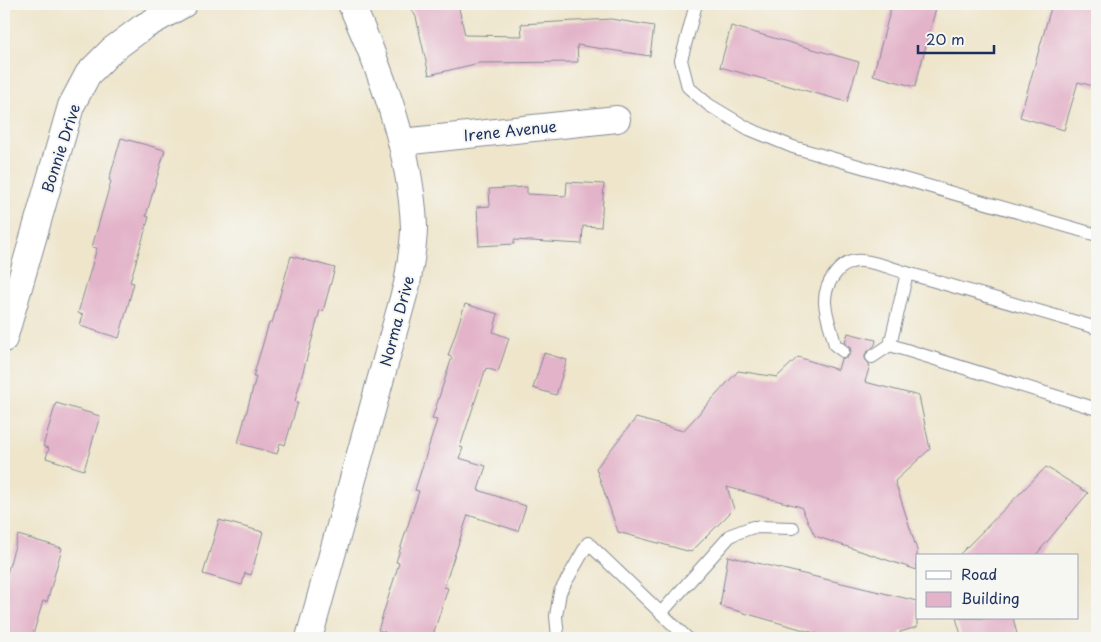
<svg xmlns="http://www.w3.org/2000/svg" width="1101" height="642" font-family="'Playpen Sans',sans-serif">
  <style>
    .building { fill: #e3b3c9 }
    .lines { fill: none; stroke-linecap: round; stroke-linejoin: round }
    .service-casing { stroke: #848a94; stroke-width: 14 }
    .minor-casing { stroke: #848a94; stroke-width: 28 }
    .service { stroke: #fff; stroke-width: 12 }
    .minor { stroke: #fff; stroke-width: 26 }
    .labels { text-anchor: middle; dominant-baseline: central; stroke-width: 4; stroke-linejoin: round; paint-order: stroke }
    .street-label { font-size: 15px; fill: #1b2f5e; stroke: #f6f6f2 }
  </style>
  <rect width="100%" height="100%" fill="#f6f6f2"/>
  <filter id="ink" filterUnits="userSpaceOnUse"><feTurbulence type="fractalNoise" baseFrequency=".02" numOctaves="2"/><feDisplacementMap in="SourceGraphic" scale="10" xChannelSelector="R" yChannelSelector="G"/><feConvolveMatrix kernelMatrix="1 2 1 2 8 2 1 2 1" color-interpolation-filters="sRGB"/></filter>
  <filter id="wash" filterUnits="userSpaceOnUse"><feTurbulence type="fractalNoise" baseFrequency=".0096" numOctaves="4" result="noise"/><feDisplacementMap in="SourceGraphic" scale="20" xChannelSelector="R" yChannelSelector="G"/><feGaussianBlur stdDeviation="1.12" result="paint"/><feColorMatrix in="noise" values="0 0 0 0 0 0 0 0 0 0 0 0 0 0 0 0 0 1.4 0 .05"/><feComposite in="paint" operator="in"/></filter>
  <g filter="url(#wash)">
    <rect width="100%" height="100%" fill="#eee5cb"/>
    <g id="blocks">
      <path class="building" d="M409 4H458L465 35 522 36 521 24 611 19 654 26 650 56 577 45 578 62 479 63 429 75 416 17Z
        M892 4H937L915 87 873 75Z
        M1052 4H1097V87L1078 82 1064 130 1020 117Z
        M731 26 859 62 847 102 720 67Z
        M121 138 165 150 146 216 149 217 130 282 134 283 119 338 80 326 83 315 78 313 97 248 92 247 111 181 109 180Z
        M567 182 604 184 601 227 583 226 582 244 514 240V244L479 246 477 207 490 206 489 189 527 187V194L566 196Z
        M291 256 335 268 323 311 320 310 295 401 298 402 285 445 280 443 277 454 238 443 256 377H253L269 323H272Z
        M465 304 498 314 493 332 509 338 498 372 486 368 460 447 463 448 459 458 486 466 478 490 526 506 518 531 468 515 444 587 448 588 432 638H405L378 630 399 563 396 562 419 491 415 490 437 420 432 419 452 357 448 356Z
        M848 333 876 340 875 345 865 354V361L870 365 865 382 919 396 930 449 895 481 917 550V570L815 536 801 507 727 487 734 509 691 552 618 532 596 468 636 418 683 431 738 371 777 377 798 357 838 370 841 359 847 358 851 352 850 347 845 342Z
        M544 353 567 360 556 395 533 388Z
        M56 403 100 416 84 470 46 458 49 448 43 446Z
        M1046 467 1088 493 1035 556H958Z
        M219 520 263 532 251 575 245 573 242 585 203 574Z
        M18 535 62 548 47 602 43 601 32 638H4V584Z
        M728 556 917 601V627L900 632 901 638H832L720 606Z
        M956 618H1013L1018 638H962Z"/>
    </g>
  </g>
  <g filter="url(#ink)">
    <use href="#blocks" fill-opacity="0" stroke="#848a94" stroke-width="1"/>
    <g class="lines">
      <defs>
        <path id="service" d="M696 4 681 60 688 87 709 105 749 129 793 147 1097 235
          M1097 328 907 273 890 345 1097 409
          M843 351 835 345C832 331 826 317 825 303 824 283 841 259 862 261 877 262 893 269 907 273
          M872 357 890 345
          M661 613 731 535 753 527 793 528
          M558 638 556 616 560 592 588 543 687 638"/>
        <path id="minor" d="M402 142 617 119
          M4 339 71 106 88 74 112 50 143 27 184 4
          M309 638 407 284C410 265 414 246 414 227 411 151 382 73 351 4"/>
      </defs>
      <use href="#service" class="service-casing"/>
      <use href="#minor" class="minor-casing"/>
      <use href="#service" class="service"/>
      <use href="#minor" class="minor"/>
    </g>
  </g>
  <g class="labels">
    <g class="street-label">
      <text transform="translate(510 130) rotate(-6)">Irene Avenue</text>
      <text transform="translate(60 148) rotate(-72)">Bonnie Drive</text>
      <text transform="translate(396 321) rotate(-75)">Norma Drive</text>
    </g>
  </g>
  <rect width="1101" height="642" fill="none" stroke="#f6f6f2" stroke-width="20"/>
  <rect x="916" y="554" width="162" height="65" fill="#f6f6f2" stroke="#9ea6b7"/>
  <rect x="926" y="571" width="25" height="8" fill="#ffffff" stroke="#9ea6b7"/>
  <text x="961" y="580" font-size="15" fill="#1b2f5e">Road</text>
  <rect x="926" y="592" width="25" height="15" fill="#e3b3c9" stroke="#9ea6b7"/>
  <text x="961" y="604" font-size="15" fill="#1b2f5e">Building</text>
  <path d="M918 45v8h76v-8" fill="none" stroke="#1b2f5e" stroke-width="2.5"/>
  <text x="926" y="45" font-size="15" fill="#1b2f5e" stroke="#f6f6f2" stroke-width="4" paint-order="stroke">20 m</text>
</svg>
